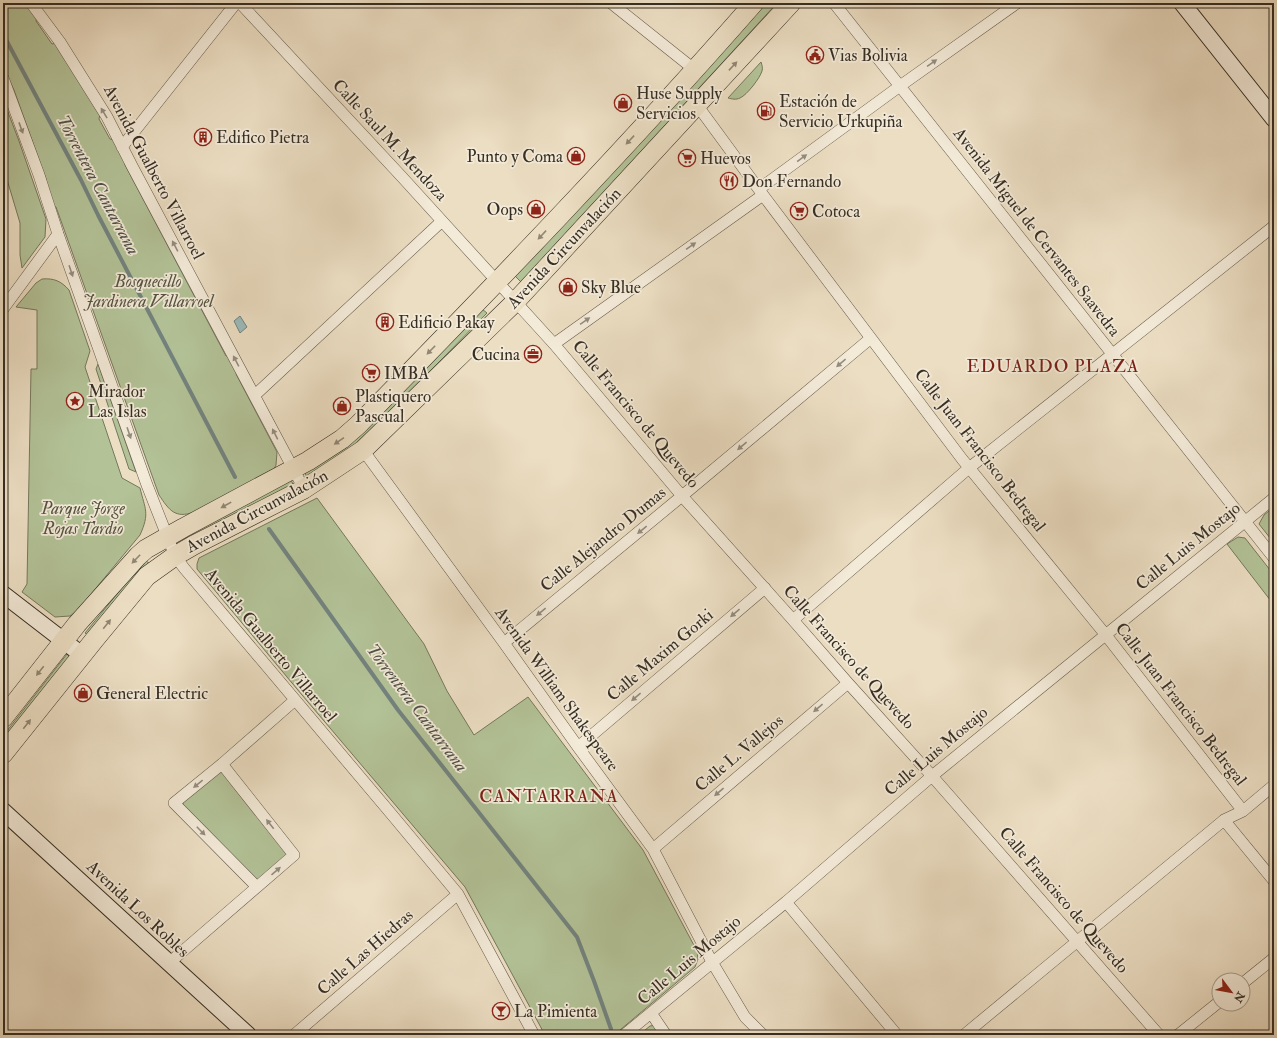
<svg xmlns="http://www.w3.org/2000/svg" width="1277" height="1038" font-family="'IM FELL Double Pica',serif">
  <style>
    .green { fill: #b3c297; stroke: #74785d }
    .water { fill: #9bbbbc; stroke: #73837f }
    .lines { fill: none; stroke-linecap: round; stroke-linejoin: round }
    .stream { stroke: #73837f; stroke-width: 4 }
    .minor-casing { stroke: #645a4b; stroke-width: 12 }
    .secondary-casing { stroke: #362e23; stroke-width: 18 }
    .trunk-casing { stroke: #362e23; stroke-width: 20 }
    .minor { stroke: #f3ead8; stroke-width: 11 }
    .secondary { stroke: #f3ead8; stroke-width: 16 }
    .trunk { stroke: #ecdec3; stroke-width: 19 }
    .oneway { fill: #948c7e }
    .oneway2 { fill: #918673 }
    .labels { text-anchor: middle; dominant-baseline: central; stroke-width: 3.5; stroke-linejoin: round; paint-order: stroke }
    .poi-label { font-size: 17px; fill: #362e23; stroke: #f3ead8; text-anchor: start }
    .street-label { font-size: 17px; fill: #362e23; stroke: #f3ead8 }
    .park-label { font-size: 17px; font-style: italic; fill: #555340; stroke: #f3ead8 }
    .water-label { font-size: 18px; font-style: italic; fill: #4f5149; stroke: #f3ead8 }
    .neighbourhood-label { font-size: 18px; letter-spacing: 1px; fill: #7a1f14; stroke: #f3ead8 }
  </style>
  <rect width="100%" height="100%" fill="#ecdec3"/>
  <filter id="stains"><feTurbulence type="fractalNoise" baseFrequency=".005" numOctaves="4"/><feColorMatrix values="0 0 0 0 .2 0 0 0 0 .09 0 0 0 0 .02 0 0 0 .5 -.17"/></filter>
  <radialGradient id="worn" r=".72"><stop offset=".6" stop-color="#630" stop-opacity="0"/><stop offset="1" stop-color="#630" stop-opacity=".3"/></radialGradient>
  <path class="green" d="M3 3H27L37 15 36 21 52 44 56 43 100 114 99 119 110 139 115 140 123 155 125 165 226 356H230L238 370 236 374 277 452 276 465 273 471 194 512C175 519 169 510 159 495L56 207 53 206 45 184 46 179 14 90 3 66Z
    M765 3H777L521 282 515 276Z
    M761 62C762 65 763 68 762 71 760 78 747 95 740 98 736 100 732 99 728 98Z
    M3 99 19 141 46 219 45 237 22 268 20 255V223L3 166Z
    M42 279C54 278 61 281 69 290L90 351 85 367 122 478 140 488C145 509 150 513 140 535L77 611 70 616 55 617 22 592 27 584 31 369H37V310L16 307 36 283Z
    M482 309 487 313 360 443 307 478 305 473 344 449 358 437Z
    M98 364 136 472 129 469 96 369Z
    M291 480 294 486 195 539 192 532Z
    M317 498 424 644 447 691 474 735 528 697 643 850 697 951 698 959 695 967 614 1035H545L465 887 302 695 197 569V564L199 558Z
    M1274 507V543L1259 524 1264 515Z
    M1238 537 1245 538 1274 575V605L1227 544Z
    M145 560 150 564 90 637 85 633Z
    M67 654 71 657 3 745V736Z
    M220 772 224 774 289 854 258 880 183 807V801Z
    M656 1025 664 1035H639L650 1026Z"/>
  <path class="water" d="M240 316 247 327 240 333 234 321Z"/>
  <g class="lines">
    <path class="stream" d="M3 34 81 180 98 215 235 477
      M269 529 398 710 577 937 594 981 611 1029"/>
    <defs>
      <path id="minor" d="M31 3 60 42 107 117 132 166 304 489
        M240 3 402 177 554 344 682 496 793 620 848 683 932 776 1159 1035
        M611 3 695 70
        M834 3 1274 558
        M3 78 39 175 58 234 147 485 175 556 184 568 393 816 458 894 534 1035
        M697 105 763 195 962 459 1105 634 1243 811
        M122 147 236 3
        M759 189 900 86 1017 3
        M3 309 58 234
        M554 344 763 195
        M255 395 442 221
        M363 450 504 643 578 747 653 849 712 962 745 1017 763 1035
        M793 620 969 468 1274 226
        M504 643 682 496 871 338
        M578 747 765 588
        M1224 820 1274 881
        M653 849 848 683
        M257 887 174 803 222 764 295 700
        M786 902 897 1035
        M169 963 294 855 222 764
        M1243 983 1274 958
        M651 1013 666 1035
        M294 1035 458 894
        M624 1035 786 902 932 776 1274 498
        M964 1035 1224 820 1243 811 1274 785
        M1178 1035 1219 1002"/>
      <path id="secondary" d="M1182 3 1274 119
        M3 594 82 655
        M3 811 248 1035"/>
      <path id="trunk" d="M3 718 77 624 138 556 146 549 183 528 308 461 342 439 358 425C493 287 627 148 754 3
        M3 754 95 639 147 576 175 556 194 545 304 489 363 450 515 302 791 3"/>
    </defs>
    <use href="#minor" class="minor-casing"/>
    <use href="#secondary" class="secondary-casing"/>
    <use href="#trunk" class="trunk-casing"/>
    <use href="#minor" class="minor"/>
    <use href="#secondary" class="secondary"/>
    <use href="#trunk" class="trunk"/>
  </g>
  <defs><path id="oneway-solid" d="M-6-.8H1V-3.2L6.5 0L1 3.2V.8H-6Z"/></defs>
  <g class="oneway">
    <use href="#oneway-solid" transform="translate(932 63) rotate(-35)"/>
    <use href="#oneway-solid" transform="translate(104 113) rotate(-121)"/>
    <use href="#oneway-solid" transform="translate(21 128) rotate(70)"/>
    <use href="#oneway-solid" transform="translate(802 158) rotate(-36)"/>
    <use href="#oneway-solid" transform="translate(175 246) rotate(-118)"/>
    <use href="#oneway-solid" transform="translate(691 246) rotate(-35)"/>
    <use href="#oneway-solid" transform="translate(71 271) rotate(71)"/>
    <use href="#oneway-solid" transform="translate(585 321) rotate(-35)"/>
    <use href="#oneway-solid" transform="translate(236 361) rotate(-118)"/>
    <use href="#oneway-solid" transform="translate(841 363) rotate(140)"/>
    <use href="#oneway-solid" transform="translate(129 433) rotate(71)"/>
    <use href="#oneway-solid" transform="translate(275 434) rotate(-117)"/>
    <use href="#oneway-solid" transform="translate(742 446) rotate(140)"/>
    <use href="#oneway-solid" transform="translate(642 530) rotate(141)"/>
    <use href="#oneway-solid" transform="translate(541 612) rotate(141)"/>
    <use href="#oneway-solid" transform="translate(735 613) rotate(140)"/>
    <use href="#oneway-solid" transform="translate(636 697) rotate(140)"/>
    <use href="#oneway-solid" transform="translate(818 708) rotate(140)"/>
    <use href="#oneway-solid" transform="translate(198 784) rotate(141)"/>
    <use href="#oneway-solid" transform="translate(719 792) rotate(140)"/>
    <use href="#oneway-solid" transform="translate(270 824) rotate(-128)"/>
    <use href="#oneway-solid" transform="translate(201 831) rotate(45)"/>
    <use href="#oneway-solid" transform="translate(276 871) rotate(-41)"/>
  </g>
  <g class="oneway2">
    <use href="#oneway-solid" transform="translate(733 66) rotate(-47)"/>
    <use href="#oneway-solid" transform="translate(630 140) rotate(133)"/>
    <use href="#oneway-solid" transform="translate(542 235) rotate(133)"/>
    <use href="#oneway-solid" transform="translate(431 350) rotate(134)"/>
    <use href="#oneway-solid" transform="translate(339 441) rotate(146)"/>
    <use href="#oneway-solid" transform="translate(226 505) rotate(151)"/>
    <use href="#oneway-solid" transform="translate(136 559) rotate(134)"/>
    <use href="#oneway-solid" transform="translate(107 624) rotate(-51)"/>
    <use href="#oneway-solid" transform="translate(40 671) rotate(128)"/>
    <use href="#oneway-solid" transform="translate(27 724) rotate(-52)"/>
  </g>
  <defs>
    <symbol id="civic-ring" viewBox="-11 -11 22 22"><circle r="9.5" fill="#f3ead8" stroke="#8f2418" stroke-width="1.5"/><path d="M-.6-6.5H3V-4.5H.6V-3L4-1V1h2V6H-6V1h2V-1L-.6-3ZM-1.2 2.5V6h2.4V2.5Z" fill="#8f2418"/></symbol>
    <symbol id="shop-ring" viewBox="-11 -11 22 22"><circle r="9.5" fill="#f3ead8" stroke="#8f2418" stroke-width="1.5"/><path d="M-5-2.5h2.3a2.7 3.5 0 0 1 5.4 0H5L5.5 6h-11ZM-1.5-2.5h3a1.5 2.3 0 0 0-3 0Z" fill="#8f2418"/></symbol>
    <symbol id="fuel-ring" viewBox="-11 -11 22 22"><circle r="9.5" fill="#f3ead8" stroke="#8f2418" stroke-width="1.5"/><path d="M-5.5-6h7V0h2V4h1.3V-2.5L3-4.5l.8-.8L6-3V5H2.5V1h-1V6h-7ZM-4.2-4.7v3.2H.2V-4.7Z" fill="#8f2418"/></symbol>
    <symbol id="building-ring" viewBox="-11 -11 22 22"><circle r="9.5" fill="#f3ead8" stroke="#8f2418" stroke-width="1.5"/><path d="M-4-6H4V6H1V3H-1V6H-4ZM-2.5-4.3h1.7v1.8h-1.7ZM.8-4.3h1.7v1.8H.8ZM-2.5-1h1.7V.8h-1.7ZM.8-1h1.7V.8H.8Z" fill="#8f2418"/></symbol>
    <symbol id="supermarket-ring" viewBox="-11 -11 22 22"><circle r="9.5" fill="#f3ead8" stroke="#8f2418" stroke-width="1.5"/><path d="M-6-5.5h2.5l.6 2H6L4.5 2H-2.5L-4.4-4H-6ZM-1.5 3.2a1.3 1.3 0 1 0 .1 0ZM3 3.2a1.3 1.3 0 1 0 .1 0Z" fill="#8f2418"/></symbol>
    <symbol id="restaurant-ring" viewBox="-11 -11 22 22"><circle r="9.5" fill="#f3ead8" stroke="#8f2418" stroke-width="1.5"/><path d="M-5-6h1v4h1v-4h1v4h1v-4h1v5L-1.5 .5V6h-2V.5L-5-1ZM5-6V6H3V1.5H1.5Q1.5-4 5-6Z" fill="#8f2418"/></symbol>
    <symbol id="office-ring" viewBox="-11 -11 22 22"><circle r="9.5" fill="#f3ead8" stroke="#8f2418" stroke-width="1.5"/><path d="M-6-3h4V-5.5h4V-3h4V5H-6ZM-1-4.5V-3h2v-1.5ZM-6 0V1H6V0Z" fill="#8f2418"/></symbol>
    <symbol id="sight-ring" viewBox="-11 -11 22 22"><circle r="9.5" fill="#f3ead8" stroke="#8f2418" stroke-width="1.5"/><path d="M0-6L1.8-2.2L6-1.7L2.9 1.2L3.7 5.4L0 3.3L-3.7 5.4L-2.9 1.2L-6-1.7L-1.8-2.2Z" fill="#8f2418"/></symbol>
    <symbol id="bar-ring" viewBox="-11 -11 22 22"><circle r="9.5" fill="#f3ead8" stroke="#8f2418" stroke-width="1.5"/><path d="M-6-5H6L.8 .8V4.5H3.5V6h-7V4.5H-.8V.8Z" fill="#8f2418"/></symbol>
  </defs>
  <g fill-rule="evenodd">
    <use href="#civic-ring" x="805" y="45" width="20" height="20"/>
    <use href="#shop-ring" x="613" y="93" width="20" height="20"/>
    <use href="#fuel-ring" x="756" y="101" width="20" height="20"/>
    <use href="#building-ring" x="193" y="127" width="20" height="20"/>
    <use href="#shop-ring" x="566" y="146" width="20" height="20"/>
    <use href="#supermarket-ring" x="677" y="148" width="20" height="20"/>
    <use href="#restaurant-ring" x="719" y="171" width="20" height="20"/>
    <use href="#shop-ring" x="526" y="199" width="20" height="20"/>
    <use href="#supermarket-ring" x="789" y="201" width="20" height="20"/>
    <use href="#shop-ring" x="558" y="277" width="20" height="20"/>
    <use href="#building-ring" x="375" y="312" width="20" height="20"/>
    <use href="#office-ring" x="523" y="344" width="20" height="20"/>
    <use href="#supermarket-ring" x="361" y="363" width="20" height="20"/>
    <use href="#sight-ring" x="65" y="391" width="20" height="20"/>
    <use href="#shop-ring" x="332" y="396" width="20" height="20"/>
    <use href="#shop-ring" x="73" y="683" width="20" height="20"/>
    <use href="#bar-ring" x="491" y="1001" width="20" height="20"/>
  </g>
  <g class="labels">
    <g class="poi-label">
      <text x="828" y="55">Vias Bolivia</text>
      <text x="636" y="93">Huse Supply<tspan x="636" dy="20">Servicios</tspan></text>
      <text x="779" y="101">Estación de<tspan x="779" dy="20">Servicio Urkupiña</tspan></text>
      <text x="216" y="137">Edifico Pietra</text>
      <text x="563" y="156" text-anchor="end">Punto y Coma</text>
      <text x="700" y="158">Huevos</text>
      <text x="742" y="181">Don Fernando</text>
      <text x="523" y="209" text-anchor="end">Oops</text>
      <text x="812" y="211">Cotoca</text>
      <text x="581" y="287">Sky Blue</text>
      <text x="398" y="322">Edificio Pakay</text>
      <text x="520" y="354" text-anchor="end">Cucina</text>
      <text x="384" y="373">IMBA</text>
      <text x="88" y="391">Mirador<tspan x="88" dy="20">Las Islas</tspan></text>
      <text x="355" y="396">Plastiquero<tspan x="355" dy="20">Pascual</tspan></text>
      <text x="96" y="693">General Electric</text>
      <text x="514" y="1011">La Pimienta</text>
    </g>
    <g class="street-label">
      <text transform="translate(390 140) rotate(47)">Calle Saul M. Mendoza</text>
      <text transform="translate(154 172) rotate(62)">Avenida Gualberto Villarroel</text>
      <text transform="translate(1037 232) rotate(52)">Avenida Miguel de Cervantes Saavedra</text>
      <text transform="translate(564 248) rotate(-47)">Avenida Circunvalación</text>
      <text transform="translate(636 414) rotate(50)">Calle Francisco de Quevedo</text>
      <text transform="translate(980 450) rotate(52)">Calle Juan Francisco Bedregal</text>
      <text transform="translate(257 511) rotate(-28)">Avenida Circunvalación</text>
      <text transform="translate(603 539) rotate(-39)">Calle Alejandro Dumas</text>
      <text transform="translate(1188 546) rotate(-39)">Calle Luis Mostajo</text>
      <text transform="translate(271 645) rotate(50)">Avenida Gualberto Villarroel</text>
      <text transform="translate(660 655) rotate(-40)">Calle Maxim Gorki</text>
      <text transform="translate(849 657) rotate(48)">Calle Francisco de Quevedo</text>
      <text transform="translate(557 689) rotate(54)">Avenida William Shakespeare</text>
      <text transform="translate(1181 704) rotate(52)">Calle Juan Francisco Bedregal</text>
      <text transform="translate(936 751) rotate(-40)">Calle Luis Mostajo</text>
      <text transform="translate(739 753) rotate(-40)">Calle L. Vallejos</text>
      <text transform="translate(1064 900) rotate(49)">Calle Francisco de Quevedo</text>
      <text transform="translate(138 909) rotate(43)">Avenida Los Robles</text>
      <text transform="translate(365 952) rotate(-41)">Calle Las Hiedras</text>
      <text transform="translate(689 960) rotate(-40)">Calle Luis Mostajo</text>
    </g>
    <g class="park-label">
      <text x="148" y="281">Bosquecillo<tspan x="148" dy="20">Jardinera Villarroel</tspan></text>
      <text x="83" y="508">Parque Jorge<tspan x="83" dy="20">Rojas Tardio</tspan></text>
    </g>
    <g class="water-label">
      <text transform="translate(98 185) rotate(62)">Torrentera Cantarrana</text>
      <text transform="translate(417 708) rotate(53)">Torrentera Cantarrana</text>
    </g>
    <g class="neighbourhood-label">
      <text x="1053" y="366">EDUARDO PLAZA</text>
      <text x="549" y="796">CANTARRANA</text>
    </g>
  </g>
  <rect width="1277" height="1038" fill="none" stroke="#ecdec3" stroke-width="16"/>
  <rect x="4" y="4" width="1269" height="1030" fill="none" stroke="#362e23" stroke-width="2"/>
  <rect x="8" y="8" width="1261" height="1022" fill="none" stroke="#362e23"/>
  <g transform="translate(1231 992) rotate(122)"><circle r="19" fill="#f3ead8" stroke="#a79f90"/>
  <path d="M0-3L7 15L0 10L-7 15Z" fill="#8f2418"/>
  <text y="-6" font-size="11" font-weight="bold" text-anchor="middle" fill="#362e23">N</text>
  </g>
  <rect width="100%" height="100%" filter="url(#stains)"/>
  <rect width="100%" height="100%" fill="url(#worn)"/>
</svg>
